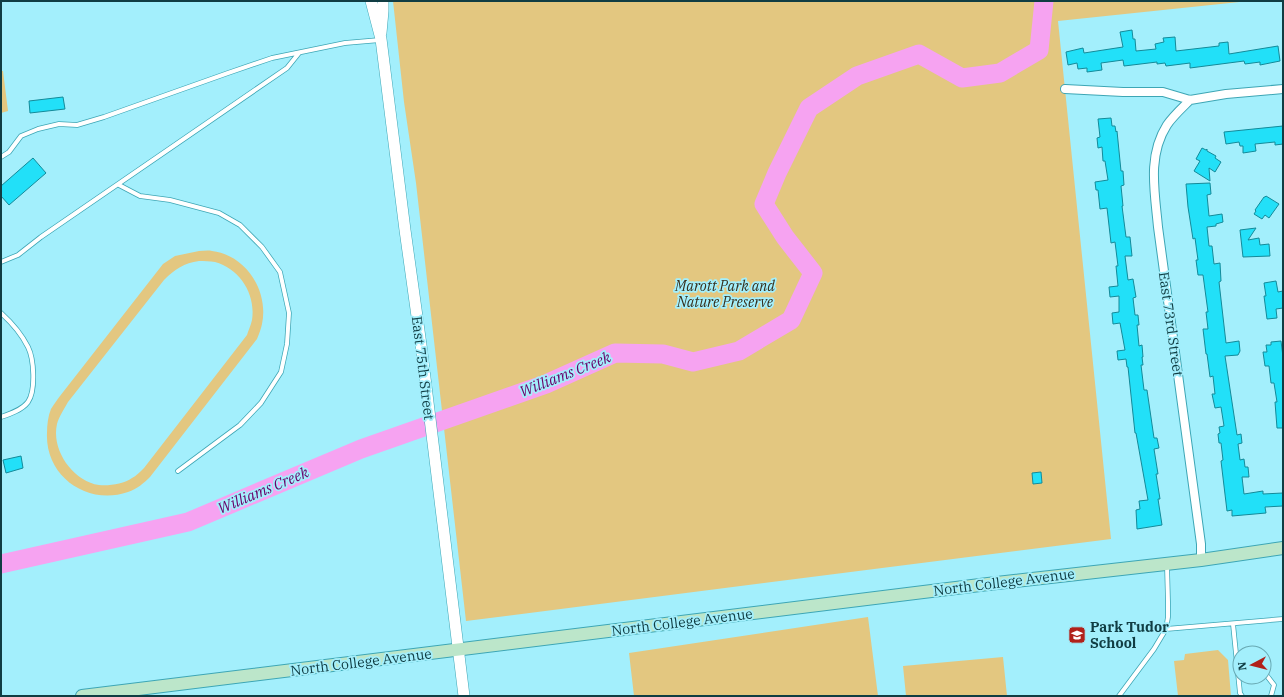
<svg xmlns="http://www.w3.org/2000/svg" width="1284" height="697" font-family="'IBM Plex Serif',serif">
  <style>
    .green { fill: #e3c780; fill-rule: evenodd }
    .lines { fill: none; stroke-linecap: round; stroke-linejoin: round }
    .river { stroke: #f6a3f1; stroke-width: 19 }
    .building { fill: #22e0f8; stroke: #148a99 }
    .service-casing { stroke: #3da6b5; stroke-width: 5.5 }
    .minor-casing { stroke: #3da6b5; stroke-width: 10 }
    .tertiary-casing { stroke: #3da6b5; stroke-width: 12 }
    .secondary-casing { stroke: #3da6b5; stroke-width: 14 }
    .service { stroke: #fff; stroke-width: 4 }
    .minor { stroke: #fff; stroke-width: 8 }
    .tertiary { stroke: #fff; stroke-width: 11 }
    .secondary { stroke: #bce6ca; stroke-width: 12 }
    .labels { text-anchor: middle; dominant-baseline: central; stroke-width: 3.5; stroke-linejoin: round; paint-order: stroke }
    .park-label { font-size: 14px; font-style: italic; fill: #372f1c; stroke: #a3effc }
    .street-label { font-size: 14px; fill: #103d43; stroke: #a3effc }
    .poi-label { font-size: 14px; font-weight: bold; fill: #103d43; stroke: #a3effc; text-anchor: start }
    .water-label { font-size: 15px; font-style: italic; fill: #6a0069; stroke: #a3effc }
  </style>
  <rect width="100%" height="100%" fill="#a3effc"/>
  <path class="green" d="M393 1H1249L1058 21 1111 539 466 621 416 183 404 102Z
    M1 71H3L8 111 1 113Z
    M199 251C203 251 208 250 212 251 246 255 269 291 262 324 261 329 259 334 257 339L150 477C144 483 137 489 128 492 87 506 45 476 47 433 47 425 48 416 51 409 54 404 57 400 60 396L163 264 175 256ZM199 261C204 261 210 261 215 262 240 269 256 294 252 320 251 325 248 331 247 335L144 468C140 472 136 476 132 478 124 484 109 486 99 485 73 481 51 450 57 424 59 417 64 409 68 402L164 280C175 269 184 263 199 261Z
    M868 617 878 696H634L629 653Z
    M1218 650 1228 660 1231 696H1178L1174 661 1184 660 1185 654Z
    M1003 657 1007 696H906L903 666Z"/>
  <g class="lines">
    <path class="river" d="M1 564 188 522 361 449 546 384 615 353 663 354 693 362 739 351 791 320 813 273 785 237 764 204 777 173 809 108 857 76 919 54 962 78 1000 73 1039 50 1044 1"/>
  </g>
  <path class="building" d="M1132 30 1133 39H1135L1136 51 1156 49 1155 44 1164 42 1163 38 1175 37 1176 51 1219 46V43L1228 42 1229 54 1278 46 1280 61 1260 65V62L1245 64 1244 61 1190 68V63L1166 66 1165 63 1157 64V62L1124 66 1123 60 1101 63 1102 70 1087 72V68L1078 69 1077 63 1068 65 1066 52 1083 48 1084 53 1123 47 1120 32Z
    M63 97 65 109 30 113 29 101Z
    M1111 118 1112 126H1115L1116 132 1117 131 1121 171H1123L1124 185 1121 186 1123 206H1122L1126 237H1130L1132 256H1125L1128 280 1133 279 1136 297 1133 298 1135 315H1138L1139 325H1137L1139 346 1142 345 1143 357H1142L1143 365H1141L1144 390H1147L1154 438H1157L1159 448 1154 449 1158 474H1156L1160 499H1158L1162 525 1137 529 1136 510 1140 509 1139 501 1148 500 1136 433H1135L1128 367H1127L1126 359 1118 360 1117 351 1125 350 1120 323 1113 324 1112 313 1119 312V296L1110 297 1109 287 1118 286 1116 266H1118L1115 242 1111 243 1107 208 1100 209 1098 190H1096L1095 182 1108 180 1105 161H1103L1102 147 1098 148 1097 138 1100 137 1098 119Z
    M1283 126V144L1275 145V142L1255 144 1256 151 1243 153V146H1240L1239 142 1226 144 1224 132Z
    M1202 148 1206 150 1207 149V151L1216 156 1215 158 1221 162 1215 172 1209 168 1210 181 1194 171 1200 161 1196 159Z
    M33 158 46 173 9 205 1 196V186Z
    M1210 183 1211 194 1207 195 1209 216 1222 214 1223 222 1216 224V226L1207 227 1209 246H1212L1214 264 1220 263 1221 281 1219 282 1226 343 1239 341 1240 351 1238 355 1225 356 1237 435 1241 434 1242 443 1238 444 1240 460 1244 459 1245 467H1248L1249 477H1242L1244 494 1263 491V494L1283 493V506L1265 507 1266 513 1232 516V510L1227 511 1221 461 1223 460 1221 443H1219L1218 434 1220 433 1219 427 1224 426 1221 407 1215 408 1212 394H1215L1213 376 1210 377 1207 354H1206L1203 329H1208L1206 312H1208L1203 275H1198L1196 260H1198L1195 238 1193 239 1188 207 1186 184Z
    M1266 196 1279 204 1269 218 1265 215 1262 219 1254 214 1256 211 1255 210 1264 197H1265Z
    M1256 228 1248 240 1259 238 1260 245 1269 244 1270 256 1243 257 1240 230Z
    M1276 281 1278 292 1283 291V308L1276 309 1277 318 1267 319 1264 296H1266L1264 283Z
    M1281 341 1283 357V428H1277L1275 402H1277L1274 383H1271L1269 366H1265L1263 352H1267L1266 345H1271V342Z
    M21 456 23 468 6 473 3 460Z
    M1041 472 1042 483 1033 484 1032 473Z"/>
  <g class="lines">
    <defs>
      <path id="service" d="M1 157 9 152 21 136 38 129 59 124 77 125 104 117 228 73 272 58 345 43 380 40
        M119 185 140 196 170 200 219 213 240 225 262 247 280 272 289 313 287 344 281 372 261 403 240 425 178 471
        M1 262 18 255 41 237 287 68 299 53
        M1 313C12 323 21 333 28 347 34 359 36 390 28 402 22 410 10 414 1 417
        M1233 624 1240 693 1242 696
        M1166 629 1283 619
        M1264 672 1274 685 1271 696
        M1119 696 1154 649 1166 629 1168 617V602L1167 566"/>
      <path id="minor" d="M1065 89 1123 92H1163L1190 100 1226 94 1283 89
        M1190 100C1182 108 1173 116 1167 125 1147 156 1155 193 1158 227L1201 544V560"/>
      <path id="tertiary" d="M371 1 381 39 405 230 421 345 464 696
        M381 33 383 11V1"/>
      <path id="secondary" d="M82 696 988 584 1201 560 1283 548"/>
    </defs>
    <use href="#service" class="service-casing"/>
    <use href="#minor" class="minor-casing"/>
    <use href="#tertiary" class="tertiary-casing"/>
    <use href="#secondary" class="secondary-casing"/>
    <use href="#service" class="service"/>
    <use href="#minor" class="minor"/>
    <use href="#tertiary" class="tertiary"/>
    <use href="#secondary" class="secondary"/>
  </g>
  <defs>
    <symbol id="school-square" viewBox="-11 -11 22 22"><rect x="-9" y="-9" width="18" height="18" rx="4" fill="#b1211a" stroke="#a3effc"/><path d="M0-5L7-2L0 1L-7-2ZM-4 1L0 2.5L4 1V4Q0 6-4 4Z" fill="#fff"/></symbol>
  </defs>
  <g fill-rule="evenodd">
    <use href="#school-square" x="1067" y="625" width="20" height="20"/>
  </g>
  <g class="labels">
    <g class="park-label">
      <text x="725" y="286">Marott Park and<tspan x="725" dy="16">Nature Preserve</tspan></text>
    </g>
    <g class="street-label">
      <text transform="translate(1171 324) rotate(82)">East 73rd Street</text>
      <text transform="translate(423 368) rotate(83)">East 75th Street</text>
      <text transform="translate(1004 582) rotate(-7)">North College Avenue</text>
      <text transform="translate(682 622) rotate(-7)">North College Avenue</text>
      <text transform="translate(361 662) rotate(-7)">North College Avenue</text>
    </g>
    <g class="poi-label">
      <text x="1090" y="627">Park Tudor<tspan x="1090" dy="16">School</tspan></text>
    </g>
    <g class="water-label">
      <text transform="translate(565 374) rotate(-22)">Williams Creek</text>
      <text transform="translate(263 490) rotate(-23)">Williams Creek</text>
    </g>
  </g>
  <rect width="1284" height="697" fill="none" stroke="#103d43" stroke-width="4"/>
  <g transform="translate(1252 665) rotate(263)"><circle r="19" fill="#a3effc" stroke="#68a8b2"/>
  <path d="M0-3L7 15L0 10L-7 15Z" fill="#b1211a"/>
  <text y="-6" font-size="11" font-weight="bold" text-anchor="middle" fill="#103d43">N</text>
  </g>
</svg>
